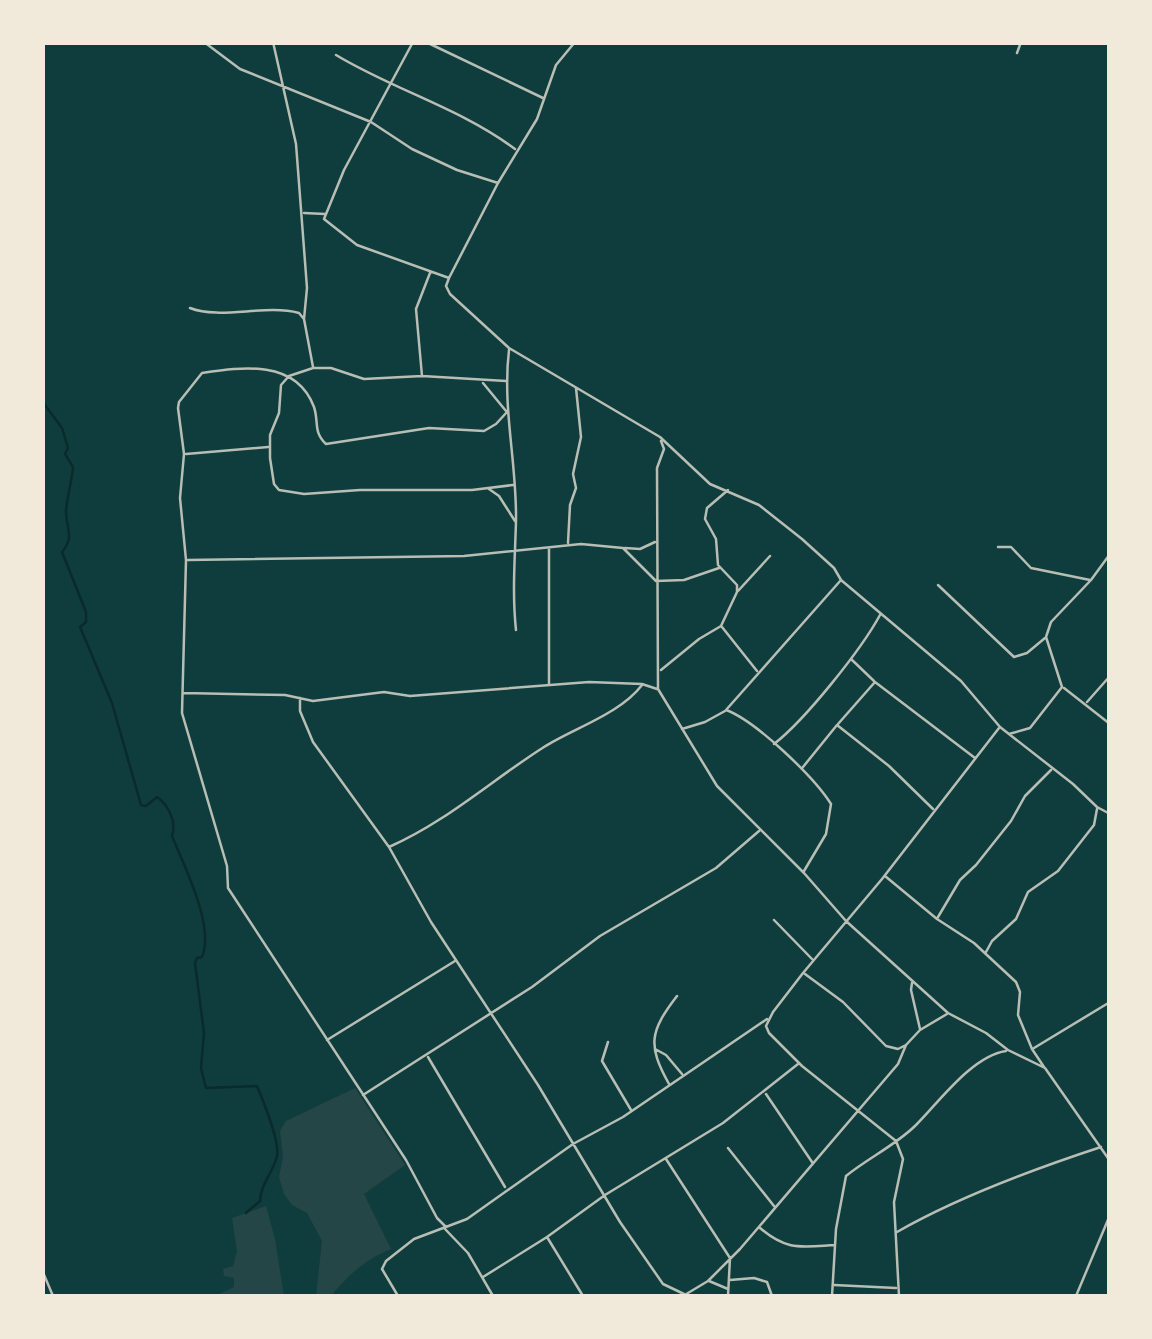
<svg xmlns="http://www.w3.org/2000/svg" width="1152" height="1339" font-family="Jost,sans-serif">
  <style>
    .green { fill: #244646 }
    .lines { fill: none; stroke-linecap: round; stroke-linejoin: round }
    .stream { stroke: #0a2a2b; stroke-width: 2.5 }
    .minor { stroke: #b8beb3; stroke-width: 2.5 }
  </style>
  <rect width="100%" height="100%" fill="#0f3d3e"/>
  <path class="green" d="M355 1088 405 1165 364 1194 391 1249C366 1259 348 1275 331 1296H316L322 1241 307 1213 292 1205 284 1194 279 1177 283 1157 280 1131 286 1121Z
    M266 1206 275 1239 284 1296H215L234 1287V1278L224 1276 223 1269 233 1266 237 1251 232 1218Z"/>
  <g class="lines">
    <path class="stream" d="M42 401 62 428 68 448 65 454 73 467C72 481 67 497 66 511 66 528 75 537 62 552L86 612V622L80 627 112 703 141 805 146 806 157 797C168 805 177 821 172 836 184 866 215 926 202 957L197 958 195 963 204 1033 201 1068 206 1088 257 1086C263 1101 280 1140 277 1156 273 1173 261 1183 260 1201L246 1213"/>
    <path class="minor" d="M204 42 240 69 371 122 412 149 457 170 498 183
      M273 42 296 144 307 288 304 319
      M413 42 344 170 324 219 357 245 449 278
      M426 42 543 98
      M575 42 556 65 537 119 498 183 449 278 446 286 450 294 509 348 660 437 710 484 759 505 802 539 834 568 841 580 961 681 1000 727 1073 784 1097 807 1110 814
      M1017 53 1021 42
      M336 55C394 90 460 108 515 149
      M304 213 325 214
      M190 308C220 320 265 304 299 313L304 319 313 367
      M509 350C502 408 517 463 516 521 515 558 512 593 516 630
      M422 376 416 309 430 273
      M506 381 422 376 364 379 331 368H313L289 376 281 385 279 413 270 435V458L274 484 279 490 304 494 360 490H472L513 485
      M483 383 506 411
      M661 441 664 449 657 468 658 689 717 786 804 873 846 921 948 1013 986 1033 1008 1050 1045 1068 1110 1161
      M186 454 268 447
      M489 489 499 496 515 521
      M568 543 570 505 576 488 573 474 581 437 576 388
      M998 547H1011L1031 568 1090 580
      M625 548 640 549 655 542
      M188 560 464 556 581 544 623 548 656 581 684 580 719 568
      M938 585 1014 657 1027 653 1045 638
      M738 591 770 556
      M722 627 757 671
      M851 659 874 681
      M661 670 699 639 721 626 737 592V585L718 565 716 539 705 519 707 508 728 490
      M549 685V548
      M1064 688 1110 724
      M183 693 285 695 313 701 384 692 410 696 589 682 642 684 657 689
      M300 698V711L313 742 389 847 431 922 538 1085 620 1222 663 1284 684 1294
      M1087 702 1110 676
      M838 724 875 682 975 758
      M682 729 705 722 725 711
      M1009 734 1030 728 1062 687 1046 637 1051 622 1091 580 1110 554
      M774 744C805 720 861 650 880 615
      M803 767 837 725 889 766 933 809
      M389 847C446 822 492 780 544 747 574 728 620 714 642 685
      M804 871 826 834 831 804C814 777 756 721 726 710L841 580
      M885 876 937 919 974 943 1016 982 1020 992 1018 1015 1032 1049 1044 1067
      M938 917 960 880 976 865 1011 821 1025 796 1051 770
      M774 920 812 959
      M986 952 992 941 1016 919 1028 892 1058 871 1094 825 1097 809
      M805 974 843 1002 886 1046 898 1049 906 1045 920 1030 947 1014
      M912 983 911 990 920 1029
      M327 1040 455 961
      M608 1042 602 1061 631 1110
      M1034 1048 1110 1002
      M655 1049 666 1055 682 1074
      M428 1057 505 1187
      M669 1084C647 1045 650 1031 677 996
      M766 1094 812 1162
      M363 1095 532 987 600 936 716 868 759 831
      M728 1148 774 1206
      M666 1159 730 1258 728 1296
      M446 1227 437 1218 406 1160 228 888 227 866 182 713 186 560 180 498 184 454 178 408 179 402 202 373C242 367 296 359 314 407 319 422 313 432 326 444L429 428 484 431 496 424 507 412
      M760 1228C787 1251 800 1247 835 1245
      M445 1229 468 1253 493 1296
      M897 1232C958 1197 1034 1169 1101 1147
      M42 1270 53 1296
      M483 1277 547 1237
      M730 1280 754 1278 767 1282 772 1296
      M709 1281 728 1289
      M834 1285 896 1288
      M398 1296 382 1269 386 1261 414 1239 467 1219 573 1144 623 1117 767 1019
      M583 1296 547 1237 605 1195 723 1123 798 1064
      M683 1296 708 1281 740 1249 898 1064 906 1045
      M832 1296 836 1229 846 1176C868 1158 896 1145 916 1125 939 1102 972 1056 1006 1051
      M899 1296 894 1202 903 1159 896 1141 802 1066 769 1033 766 1026 773 1012 803 973 882 879 999 728
      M1076 1296 1110 1215"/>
  </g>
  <rect width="1152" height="1339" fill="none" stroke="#f1e9da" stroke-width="90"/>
</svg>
